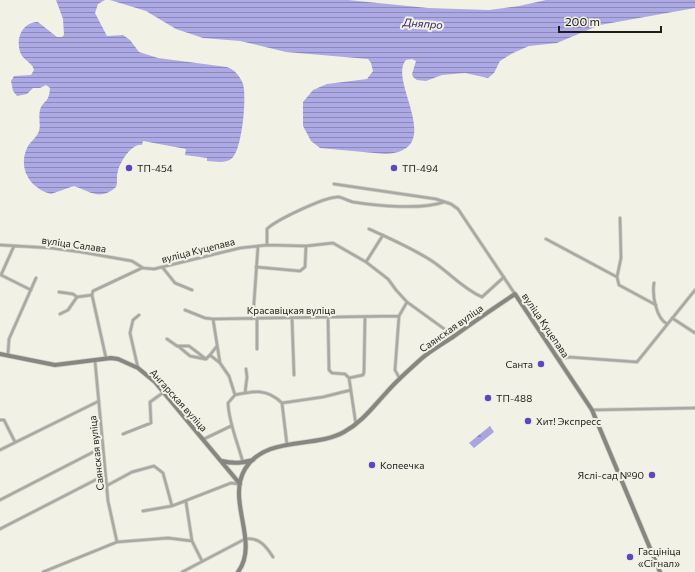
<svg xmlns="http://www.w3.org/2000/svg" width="695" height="572" font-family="Commissioner,sans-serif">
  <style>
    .forest { fill: url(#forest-firs) }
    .water { fill: url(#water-rules) }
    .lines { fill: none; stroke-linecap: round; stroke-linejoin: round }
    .street-casing { stroke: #d0cfc5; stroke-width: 4 }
    .secondary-casing { stroke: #d0cfc5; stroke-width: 5.5 }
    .street { stroke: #a9a9a4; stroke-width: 2.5 }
    .secondary { stroke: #878680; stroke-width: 4 }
    .poi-dot { fill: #5f46be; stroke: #f2f1e6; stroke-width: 1.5 }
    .labels { text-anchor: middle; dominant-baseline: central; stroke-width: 4; stroke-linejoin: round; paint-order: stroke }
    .poi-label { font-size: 10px; fill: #1e1d19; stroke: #f2f1e6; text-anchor: start }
    .street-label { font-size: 10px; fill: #1e1d19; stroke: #f2f1e6 }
    .water-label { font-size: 11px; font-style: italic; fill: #2d1e62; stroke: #f2f1e6 }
  </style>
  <defs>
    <pattern id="forest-firs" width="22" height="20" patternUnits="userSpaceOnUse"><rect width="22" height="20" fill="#a9a5e0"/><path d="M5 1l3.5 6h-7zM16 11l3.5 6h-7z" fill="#8986b5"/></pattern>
    <pattern id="water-rules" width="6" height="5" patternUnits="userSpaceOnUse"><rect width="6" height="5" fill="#ada9e4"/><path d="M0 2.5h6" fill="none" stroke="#8c89b8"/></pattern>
  </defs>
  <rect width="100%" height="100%" fill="#f2f1e6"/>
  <path class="forest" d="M490 426 494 432 474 448 469 443Z"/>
  <path class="water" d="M56 0H105L98 4 95 13 107 36 123 35 130 40 139 52 158 58 227 67C235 70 240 76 243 84 247 97 242 152 231 159 224 164 214 161 207 161V158L185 155 186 149 143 141 142 145C132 143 120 162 118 171 116 176 118 182 116 187 100 201 91 192 74 186L51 194C29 188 17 167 28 146 31 141 37 137 39 131 41 125 38 117 40 110 43 100 49 104 50 88L46 85 40 88H33L27 94 17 96 13 91 11 81 14 76 31 75 34 70C33 64 26 61 22 56 14 42 21 22 38 22L57 37H62L64 35 63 19Z
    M110 0H348L428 8 489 10 519 6 546 0H695V8L600 25 557 43 529 46 513 53 500 61 494 73 488 78 465 73 442 75 426 81 417 80 413 77 412 74 416 61 412 59 406 60C387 80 448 151 385 154L320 148 311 141 303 126V102L313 90 327 84 367 79 373 71 371 63 368 59 286 52 240 41 203 38 176 29 146 11Z"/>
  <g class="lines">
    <defs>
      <path id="street" d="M334 184 436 199 451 204 458 209 515 294
        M620 218 621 258 617 277 619 285 656 305
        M369 229C391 239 412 248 432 261 450 273 463 289 482 297L504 277
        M546 239 617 277
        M0 245 51 248 81 252 132 261 143 268 154 269 240 248 267 245 306 246 333 243 366 262 388 279 396 290 407 302 454 336
        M267 245V229C276 220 326 196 339 197 344 198 348 201 353 202 378 206 421 210 444 202
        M366 262 383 235
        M256 267 300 271 305 267 306 246
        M163 268 175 283 192 290
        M1 275 31 290
        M1 275 14 246
        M654 283C652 295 656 318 667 324
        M59 292 73 294 77 297 92 295
        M185 310 205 318 213 319 399 316
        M60 314 68 310 77 297
        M253 317 258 246
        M328 317 329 370 332 373 345 374 349 378
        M257 318V349
        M292 318 294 375
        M672 318 695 333
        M213 319 220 363 229 376 235 395 228 403C229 424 238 443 243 463
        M167 339 177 346H189L206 359 210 355
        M178 346 190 356 205 359
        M217 346 210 355 220 363
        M8 354 9 339 36 278
        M106 358 92 295 93 291 142 268
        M560 359 568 357 637 362 695 290
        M95 361 108 501 117 542
        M138 368 130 333 133 320 139 315
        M349 378 363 375 364 372 365 317
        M349 378 356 425
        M400 379 395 370 399 316 407 302
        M245 393 247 377 246 369
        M235 395C254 391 267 388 282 403
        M282 403 323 397 351 390
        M282 403 287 445
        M592 410 695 408
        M0 420H4L15 442
        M123 434 151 423 150 402 164 392
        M204 439 231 426
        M0 450 99 401
        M108 485 132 472 154 466 163 473 172 506
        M0 500 103 447
        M186 502 192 541 202 561
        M143 511 172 506 231 483 239 484
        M0 529 105 475
        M43 572 117 542 168 538 192 541
        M182 572 245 539C259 537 266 546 273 557"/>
      <path id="secondary" d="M0 354 55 365 111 358 118 359 138 368 155 382 240 484
        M222 461C234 464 242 463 253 460
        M238 572C260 542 226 501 245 469 266 435 314 449 344 432 362 422 372 408 386 393 396 381 409 370 421 359 430 351 442 344 453 337 473 322 494 308 515 294L592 410 660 572"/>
    </defs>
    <use href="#street" class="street-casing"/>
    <use href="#secondary" class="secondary-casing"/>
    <use href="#street" class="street"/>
    <use href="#secondary" class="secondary"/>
  </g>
  <g class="poi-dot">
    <circle cx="129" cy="168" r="4"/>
    <circle cx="394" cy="168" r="4"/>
    <circle cx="541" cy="364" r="4"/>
    <circle cx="488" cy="398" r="4"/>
    <circle cx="528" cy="421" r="4"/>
    <circle cx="372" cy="465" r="4"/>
    <circle cx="652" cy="475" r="4"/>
    <circle cx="630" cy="557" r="4"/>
  </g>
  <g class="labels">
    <g class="poi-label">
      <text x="137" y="168">ТП-454</text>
      <text x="402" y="168">ТП-494</text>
      <text x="533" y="364" text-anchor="end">Санта</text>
      <text x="496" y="398">ТП-488</text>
      <text x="536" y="421">Хит! Экспресс</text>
      <text x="380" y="465">Копеечка</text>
      <text x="644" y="475" text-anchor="end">Яслі-сад №90</text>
      <text x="638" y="551">Гасцініца<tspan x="638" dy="12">«Сігнал»</tspan></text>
    </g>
    <g class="street-label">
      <text transform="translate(74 244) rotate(8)">вуліца Салава</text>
      <text transform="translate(198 250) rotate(-14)">вуліца Куцепава</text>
      <text x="291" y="310">Красавіцкая вуліца</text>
      <text transform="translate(546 325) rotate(56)">вуліца Куцепава</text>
      <text transform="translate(451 328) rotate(-35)">Саянская вуліца</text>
      <text transform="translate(179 400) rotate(48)">Ангарская вуліца</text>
      <text transform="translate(96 453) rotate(-96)">Саянская вуліца</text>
    </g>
    <g class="water-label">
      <text transform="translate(423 23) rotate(4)">Дняпро</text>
    </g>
  </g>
  <path d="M559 26v6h102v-6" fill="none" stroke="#1e1d19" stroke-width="2"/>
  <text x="565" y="26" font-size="12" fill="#1e1d19" stroke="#f2f1e6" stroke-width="3" paint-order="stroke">200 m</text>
</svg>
